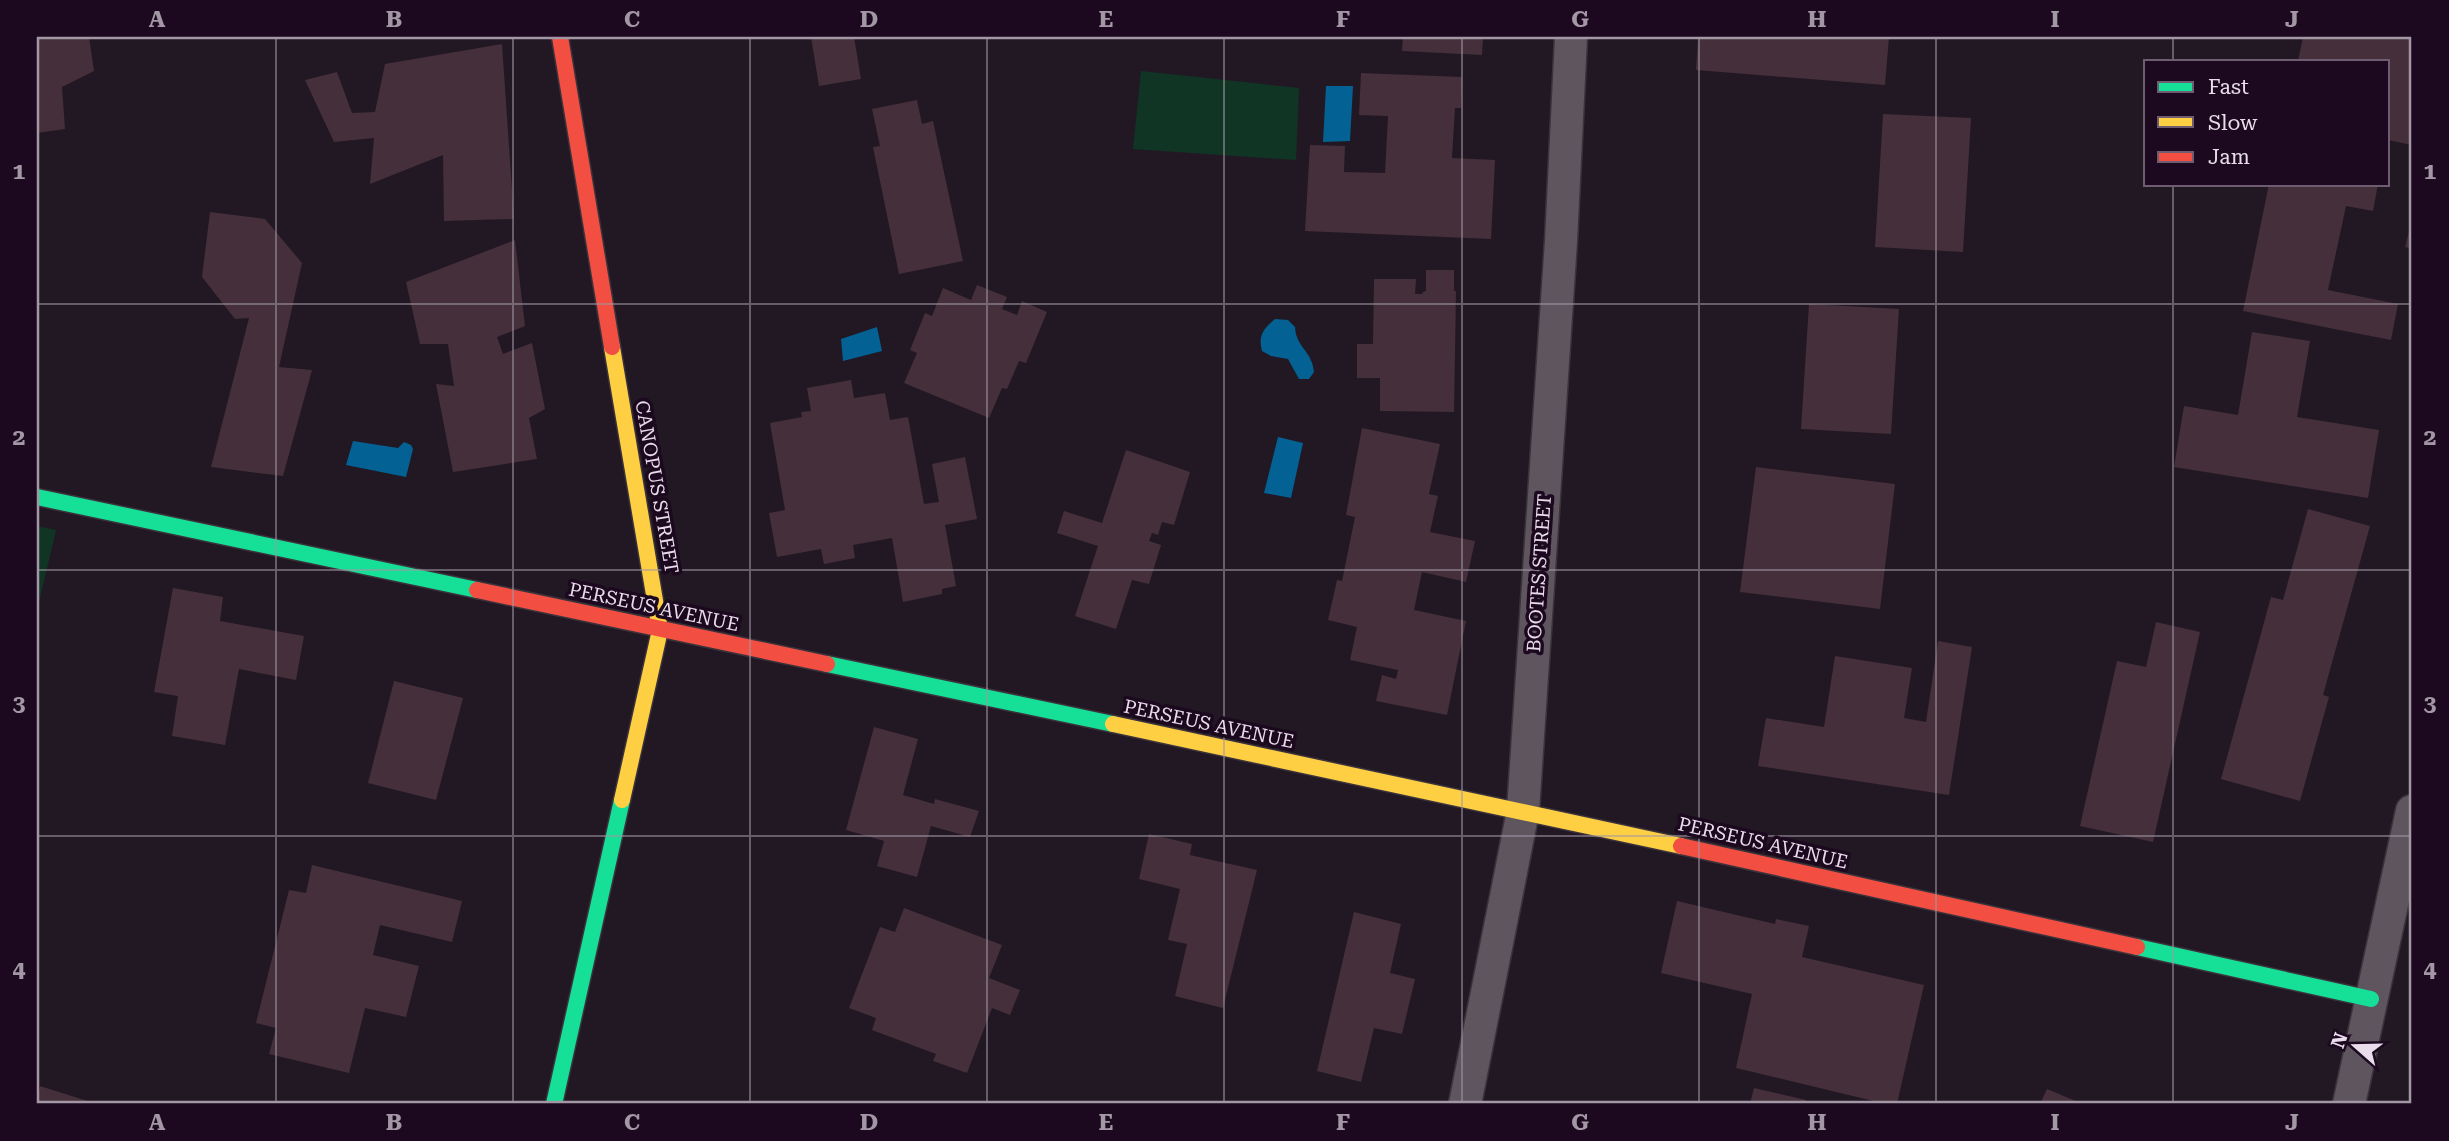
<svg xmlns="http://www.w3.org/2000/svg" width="2449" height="1141" font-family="'Roboto Serif',serif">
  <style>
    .green { fill: #113525 }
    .water { fill: #036193 }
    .building { fill: #442f3b }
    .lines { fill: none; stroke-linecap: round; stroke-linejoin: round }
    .street-casing { stroke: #3b333c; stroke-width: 35 }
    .fast-casing { stroke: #3b333c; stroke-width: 19 }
    .slow-casing { stroke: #3b333c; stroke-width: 19 }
    .jam-casing { stroke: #3b333c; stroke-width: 19 }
    .street { stroke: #5e555f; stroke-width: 32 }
    .fast { stroke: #16e098; stroke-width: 16 }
    .slow { stroke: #ffcf43; stroke-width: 16 }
    .jam { stroke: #f24e42; stroke-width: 16 }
    .grid { fill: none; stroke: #a397a5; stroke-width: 2; stroke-opacity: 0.55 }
    .labels { text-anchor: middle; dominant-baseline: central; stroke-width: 7; stroke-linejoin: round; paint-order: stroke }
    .street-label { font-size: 19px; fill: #e9dceb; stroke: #1c091f }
    .neatline { fill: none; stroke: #a397a5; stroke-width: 2.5 }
    .grid-label { font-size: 23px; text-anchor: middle; font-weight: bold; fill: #a397a5 }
  </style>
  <rect width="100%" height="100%" fill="#221823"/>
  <path class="green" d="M1141 71 1299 88 1296 160 1133 149Z
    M37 526 56 530 37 611Z"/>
  <path class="water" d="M1326 86H1353L1350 141 1323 142Z
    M1275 319 1288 320 1295 327C1296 348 1312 350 1314 372L1309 379H1299L1288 359 1271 356 1262 351C1258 336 1263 329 1275 319Z
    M877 327 882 351 843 361 841 339Z
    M1278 437 1303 443 1291 498 1264 493Z
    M353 441 398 448 404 442 411 445 413 449 406 477 346 465Z"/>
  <path class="building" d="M37 37H89L94 71 62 87 65 129 37 133Z
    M811 37H854L861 79 819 86Z
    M1403 37H1483L1482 55 1402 51Z
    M1698 37H1889L1885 85 1696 70Z
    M2303 37H2412V145L2388 140V61H2298Z
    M502 44 514 219 444 221 443 155 370 184 374 138 334 142 305 80 337 72 352 113 375 112 385 64Z
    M1361 73 1462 77 1461 108H1455L1452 158 1495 160 1491 239 1305 231 1310 145 1345 146 1344 172 1385 173 1388 116 1359 115Z
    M917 100 922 124 933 121 963 261 899 274 873 147 880 146 872 109Z
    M1883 114 1971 118 1963 252 1875 247Z
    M2269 184H2378L2373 211 2346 206 2328 290 2398 304 2391 340 2243 311Z
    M210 212 265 219 302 263 279 367 312 370 283 476 211 467 249 318 235 319 202 277Z
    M2411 224H2412V249L2405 247Z
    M515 240 525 326 497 337 503 354 532 343 545 409 529 418 537 459 453 472 436 384 454 386 448 344H420L406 282Z
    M1426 270H1454V291H1456L1454 412 1380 411V378H1357V344H1373L1374 279H1416L1415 294H1422L1423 292 1426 291Z
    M977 285 1007 297 1002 309 1017 315 1022 301 1047 312 1026 363 1019 361 1007 389 1002 388 989 418 904 383 917 353 910 350 925 313 932 316 943 288 971 300Z
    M1809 304 1899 309 1891 434 1801 429Z
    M2252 332 2310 341 2297 417 2379 430 2368 498 2174 467 2184 406 2238 415Z
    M851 380 854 398 885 393 890 420 908 417 924 504 939 502 932 464 965 457 977 519 945 525 956 586 942 589V594L903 602 892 538 853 545 855 558 824 564 821 549 777 557 769 513 785 510 770 423 802 417 801 412 811 411 807 388Z
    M1362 428 1440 444 1429 494 1438 496 1430 532 1475 541 1466 582 1422 572 1414 610 1466 621 1447 715 1376 701 1382 675 1396 679 1398 670 1350 660 1357 627 1328 620 1337 580 1342 581 1355 517 1346 515Z
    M1126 450 1190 472 1174 525 1162 522 1158 535 1152 533 1149 541 1161 545 1149 584 1132 580 1116 629 1075 616 1098 546 1057 533 1064 511 1102 523Z
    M1756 467 1895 484 1880 609 1740 592Z
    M2308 509 2370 526 2323 695 2329 697 2300 801 2221 779 2271 597 2283 600Z
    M173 588 223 597 220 621 304 636 296 680 239 669 225 745 172 736 178 696 154 692Z
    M2156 622 2200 632 2153 842 2080 826 2117 661 2146 667Z
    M1938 641 1972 647 1949 795 1758 766 1766 718 1824 727 1835 656 1912 668 1904 718 1926 722Z
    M394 681 463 698 436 800 368 783Z
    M874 727 918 739 903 795 934 804 935 799 979 811 970 837 931 826 917 877 877 866 884 841 846 830Z
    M1149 834 1192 844 1190 855 1257 870 1223 1008 1175 996 1187 944 1168 940 1180 889 1139 879Z
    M312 865 462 901 452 942 380 925 373 955 419 966 406 1017 365 1008 349 1073 269 1054 276 1028 256 1023 289 890 306 893Z
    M1677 901 1775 924 1776 919 1809 926 1802 957 1924 985 1897 1104H1886L1736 1068 1752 994 1661 973Z
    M904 908 1002 945 989 978 1020 990 1010 1015 992 1008 967 1073 933 1061 936 1054 872 1030 876 1018 849 1008 880 927 895 932Z
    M1354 912 1401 924 1390 973 1415 979 1402 1034 1374 1028 1361 1082 1317 1071Z
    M40 1086 97 1104H37Z
    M1754 1088 1806 1100 1805 1104H1750Z
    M2047 1089 2083 1104H2040Z"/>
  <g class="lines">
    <defs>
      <path id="street" d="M1465 1104 1523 811 1561 241 1571 37
        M2349 1104 2412 811"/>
      <path id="fast" d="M37 497 477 590
        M827 664 1113 724
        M2137 947 2371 999
        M554 1104 622 800"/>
      <path id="slow" d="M612 347 660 630 622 800
        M1113 724 1681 846"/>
      <path id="jam" d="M560 37 612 347
        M477 590 827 664
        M1681 846 2137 947"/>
    </defs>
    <use href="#street" class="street-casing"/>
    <use href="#fast" class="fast-casing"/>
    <use href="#slow" class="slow-casing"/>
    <use href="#jam" class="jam-casing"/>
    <use href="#street" class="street"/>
    <use href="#fast" class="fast"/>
    <use href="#slow" class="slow"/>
    <use href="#jam" class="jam"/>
  </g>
  <path class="grid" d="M276 37V1104M513 37V1104M750 37V1104M987 37V1104M1224 37V1104M1462 37V1104M1699 37V1104M1936 37V1104M2173 37V61M2173 184V1104M37 304H2412M37 570H2412M37 836H2412"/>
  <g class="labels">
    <g class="street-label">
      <text transform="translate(657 487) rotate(80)">CANOPUS STREET</text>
      <text transform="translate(1539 573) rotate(-86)">BOOTES STREET</text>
      <text transform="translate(654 607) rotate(12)">PERSEUS AVENUE</text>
      <text transform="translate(1209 724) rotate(12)">PERSEUS AVENUE</text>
      <text transform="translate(1763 843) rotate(13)">PERSEUS AVENUE</text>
    </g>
  </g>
  <rect width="2449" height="1141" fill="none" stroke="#1c091f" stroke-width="77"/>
  <rect x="2144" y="60" width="245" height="126" fill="#1c091f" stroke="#6e5d71" stroke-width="2"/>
  <rect x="2158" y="82" width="35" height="10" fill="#16e098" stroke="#6e5d71" stroke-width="2"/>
  <text x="2208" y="94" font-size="21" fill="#e9dceb">Fast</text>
  <rect x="2158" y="117" width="35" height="10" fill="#ffcf43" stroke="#6e5d71" stroke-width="2"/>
  <text x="2208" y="130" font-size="21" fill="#e9dceb">Slow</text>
  <rect x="2158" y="152" width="35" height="10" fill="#f24e42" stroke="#6e5d71" stroke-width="2"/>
  <text x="2208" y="164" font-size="21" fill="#e9dceb">Jam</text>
  <g transform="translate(2355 1046) rotate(290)" stroke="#1c091f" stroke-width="5" paint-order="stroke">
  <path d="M0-5L12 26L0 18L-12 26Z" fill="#e9dceb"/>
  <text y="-10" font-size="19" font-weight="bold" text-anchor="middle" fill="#e9dceb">N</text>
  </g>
  <rect x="38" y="38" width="2372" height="1064" class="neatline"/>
  <g class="grid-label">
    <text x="157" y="27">A</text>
    <text x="394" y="27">B</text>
    <text x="632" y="27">C</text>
    <text x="869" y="27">D</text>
    <text x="1106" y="27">E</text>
    <text x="1343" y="27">F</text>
    <text x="1580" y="27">G</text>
    <text x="1817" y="27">H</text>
    <text x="2055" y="27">I</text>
    <text x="2292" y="27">J</text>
    <text x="19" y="179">1</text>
    <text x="2430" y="179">1</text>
    <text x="19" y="445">2</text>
    <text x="2430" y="445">2</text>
    <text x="19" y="711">3</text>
    <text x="2430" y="711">3</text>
    <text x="19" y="977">4</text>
    <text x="2430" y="977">4</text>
    <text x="157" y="1130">A</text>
    <text x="394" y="1130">B</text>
    <text x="632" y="1130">C</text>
    <text x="869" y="1130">D</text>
    <text x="1106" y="1130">E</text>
    <text x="1343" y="1130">F</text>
    <text x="1580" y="1130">G</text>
    <text x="1817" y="1130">H</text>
    <text x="2055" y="1130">I</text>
    <text x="2292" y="1130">J</text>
  </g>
</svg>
